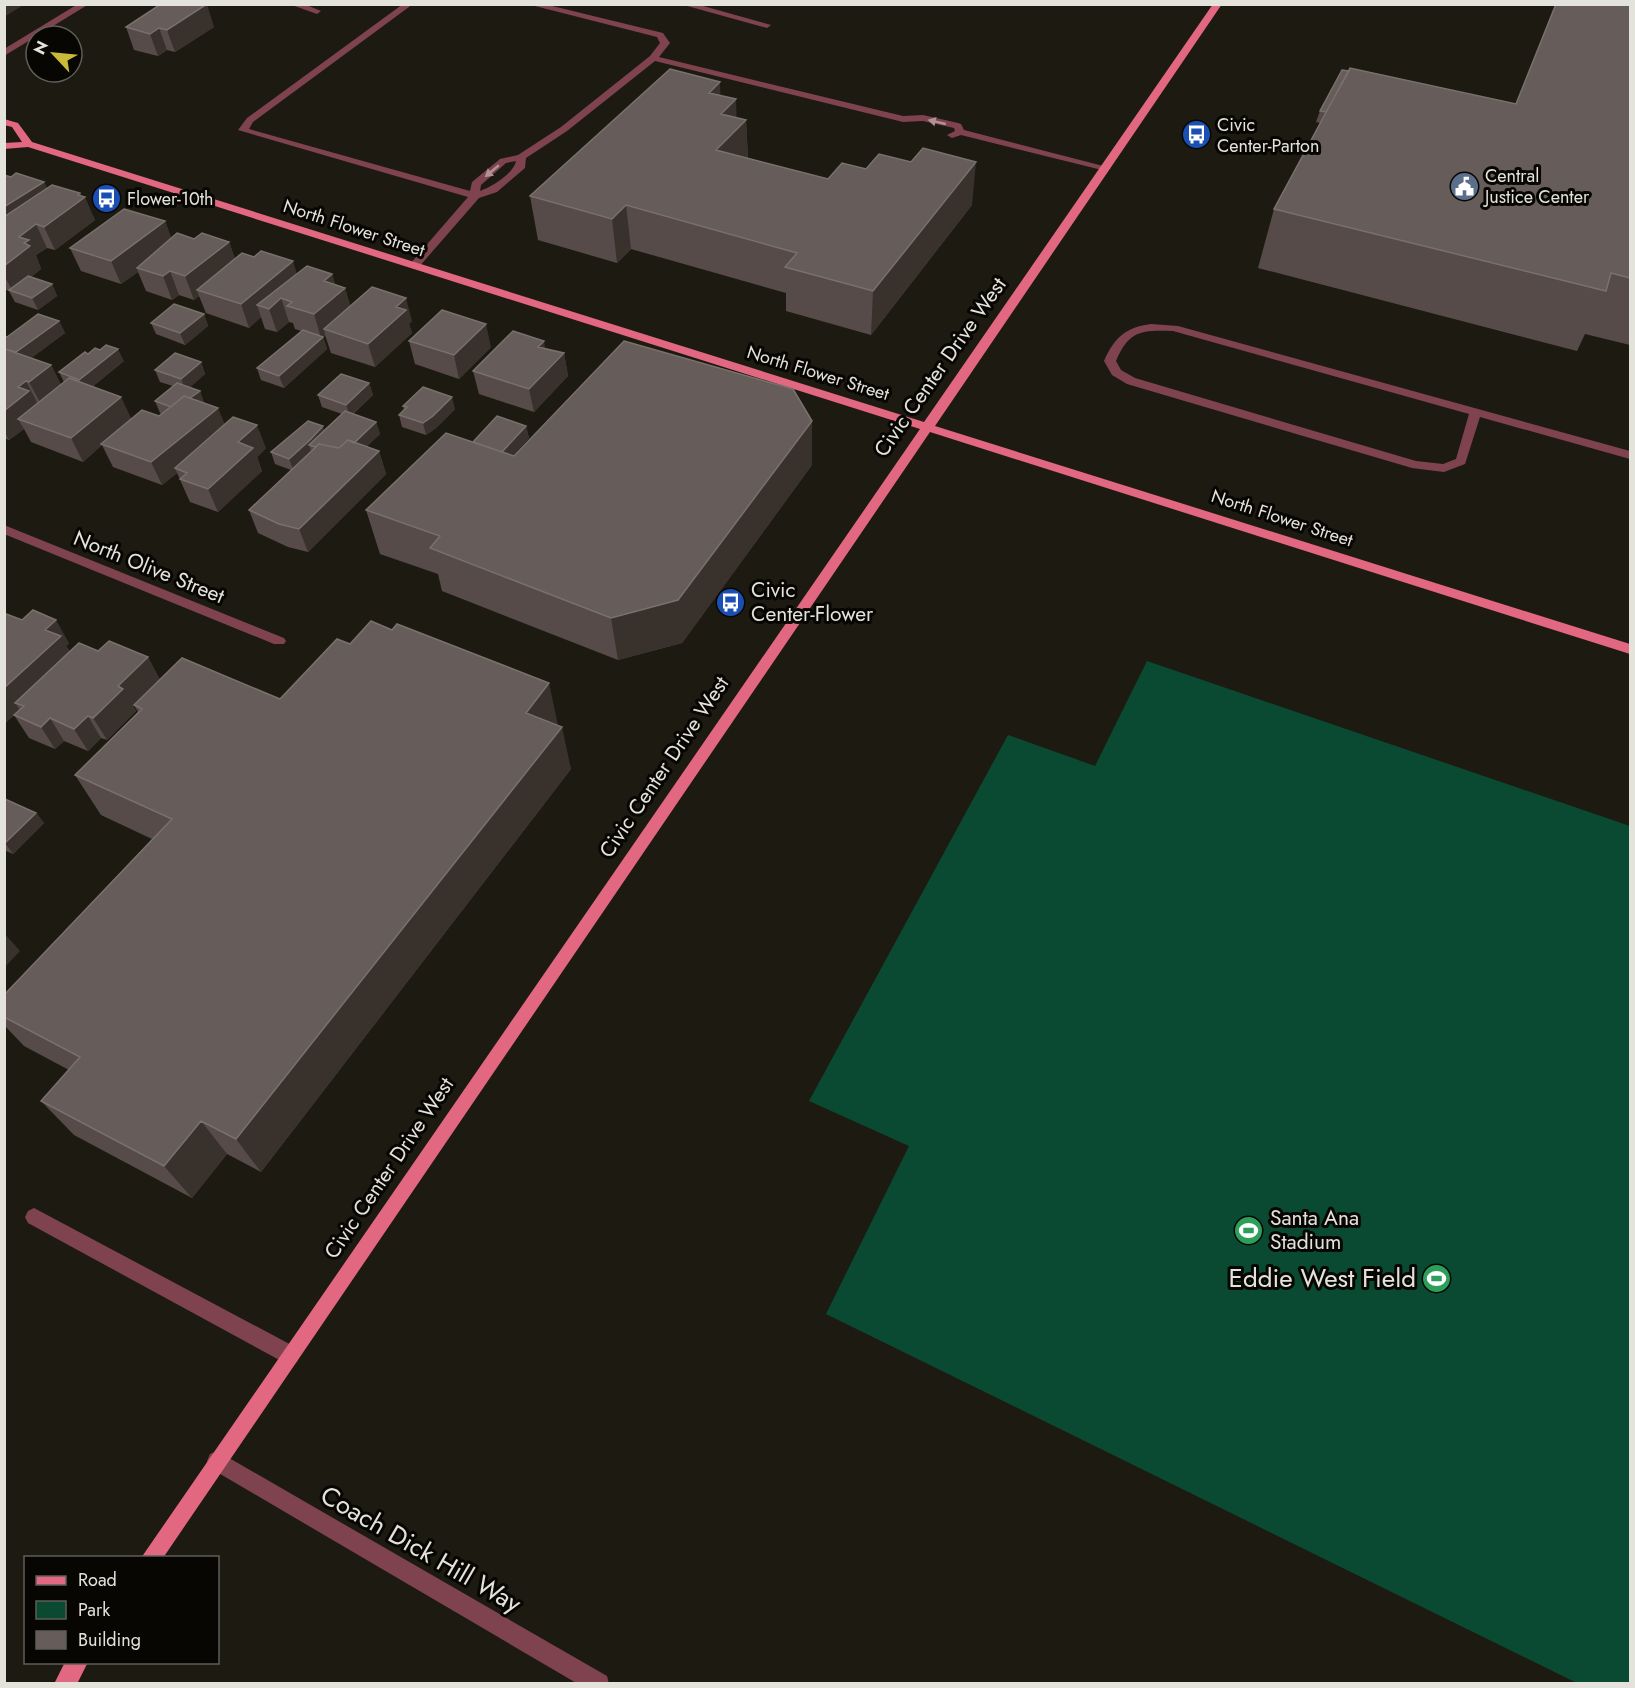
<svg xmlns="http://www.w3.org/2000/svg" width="1635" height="1688" font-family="Jost,sans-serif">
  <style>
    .green { fill: #0a4a33 }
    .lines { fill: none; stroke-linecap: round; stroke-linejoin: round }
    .minor { fill: #7e434e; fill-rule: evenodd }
    .major { fill: #e26781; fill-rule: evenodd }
    .wall { fill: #574b49 }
    .shaded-wall { fill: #39312c }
    .building { fill: #665c59; stroke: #79716d; stroke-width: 1.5 }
    .oneway { fill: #b09294 }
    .labels { text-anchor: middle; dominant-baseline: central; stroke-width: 6; stroke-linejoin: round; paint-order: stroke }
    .far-poi-label { font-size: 18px; fill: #e3e2db; stroke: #070603; text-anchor: start }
    .far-street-label { font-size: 18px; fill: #e3e2db; stroke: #070603 }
    .street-label { font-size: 21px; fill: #e3e2db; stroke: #070603 }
    .poi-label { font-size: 21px; fill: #e3e2db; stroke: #070603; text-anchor: start }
    .near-poi-label { font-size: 26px; fill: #e3e2db; stroke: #070603; text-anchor: end }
    .near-street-label { font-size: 26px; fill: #e3e2db; stroke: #070603 }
  </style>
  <rect width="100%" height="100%" fill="#1d1b11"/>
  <path class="green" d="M1147 661 1630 826V1683H1577L826 1314 909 1146 809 1101 1008 735 1095 766Z"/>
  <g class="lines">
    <path class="minor" d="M78 4H89L4 56V49Z
      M289 4H304L321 11 317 14Z
      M403 4H413L253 122 249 129 470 191 472 182 500 159 518 155 561 127 650 56 660 43 657 37 527 4H544L663 33 670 43 659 57 903 116 923 115 958 123 961 124 964 130 1111 168 1106 171 961 135 952 138 947 135 955 131 954 128 923 121 903 122 655 61 567 131 526 158 525 168 497 192 479 198 418 268 414 269 409 266 410 264 468 197 238 130 247 118ZM516 161C514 173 492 187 480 191L481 185 506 163Z
      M680 4H696L771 25 767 28Z
      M1151 324 1178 326 1630 451V459L1480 417 1465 464 1444 472 1412 468 1127 384 1112 375 1104 361C1114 338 1126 327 1151 324ZM1173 331 1469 414 1456 459 1443 464 1416 461 1135 378 1121 370 1116 361C1129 330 1142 330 1173 331Z
      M4 525 284 638 286 641 284 644H274L4 534Z
      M34 1208 297 1348 299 1355 297 1362 290 1364 283 1362 28 1223 25 1217 28 1211Z
      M217 1451 607 1676 609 1684H578L210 1468 207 1461 210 1454Z"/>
    <path class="major" d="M1213 4H1222L935 426 1630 644V654L930 432 163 1558H141L920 429 28 147 4 149V143L22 142 12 127 4 125V119L18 123 32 142 924 422Z
      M65 1662H88L77 1684H54Z"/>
  </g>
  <path class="wall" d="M1630 4V345L1585 334 1577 351 1258 268 1274 209 1320 123 1316 122 1320 111 1516 104Z
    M126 27H214L175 52 167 50 158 56 134 50Z
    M720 96 736 99V118L746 120 748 158 828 179 972 205 871 335 786 311V293L631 249 617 263 538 240 530 196Z
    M4 175 11 177 44 182 47 188 80 193 95 220 55 250 47 248 36 255 41 269 31 277 52 284 57 296 38 310 15 302 9 291 4 289Z
    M165 221 171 238 194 239 229 242 235 259 297 274H332L335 284 345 288 350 306 412 321 409 324 412 333 375 367 331 353 325 335 323 337 327 349 284 388 261 380 257 368 301 331 295 329 293 323 289 322 277 332 265 329 261 317 249 328 206 313 199 296 194 300 179 295 172 300 146 291 138 272 121 284 81 271 70 248Z
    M204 314 208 326 185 345 156 334 151 323Z
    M59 321 65 333 31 358 51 365 61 385 64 382 59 372 124 361 92 387 131 419 159 416 162 414 160 413 155 401 173 386 160 382 155 370 201 362 205 374 190 387 200 391 204 403 225 424 266 448 257 457 262 471 218 512 190 502 177 473 162 485 113 467 102 445 83 462 31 442 24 429 9 440 4 438V336L7 337Z
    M409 341 491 347 459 379 415 364Z
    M546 349 564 353 568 376 534 412 479 394 473 371Z
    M369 383 373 395 353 414 376 422 380 434 366 447 379 451 386 474 308 552 288 547 258 533 249 510 291 470 275 464 271 452 324 430 342 414 322 407 318 395Z
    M403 406 455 409 436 428 426 435 402 427 399 415 404 410Z
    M526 426 529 438 513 455 812 465 682 643 618 660 442 591 438 574 380 554 366 510 473 442Z
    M4 613 69 643 66 646 70 652 98 651 148 657 160 680 280 699 350 644 558 726 571 769 261 1172 227 1154 192 1198 74 1135 41 1101 69 1070 24 1046 4 1025V995L152 839 101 815 75 775 138 712 134 705 133 706 136 711 107 740 101 738 88 751 64 741 55 749 29 738 14 715 20 710 4 724Z
    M4 799 36 813 44 823 13 854 4 850Z"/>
  <path class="shaded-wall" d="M4 4H25L4 17Z
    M207 4 214 27 175 52 167 30Z
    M159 28 167 50 158 56 150 34Z
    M720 82 721 113 736 99 737 130 746 120 748 163 719 194 709 93Z
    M976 162 972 205 871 335 873 291Z
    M44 182 55 205 4 238V207Z
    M80 193 82 199 85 197 95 220 55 250 44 227Z
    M626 205 631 249 617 263 612 219Z
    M165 221 174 245 137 268 138 272 121 284 111 261Z
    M36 224 47 248 36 255 41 269 13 292 4 275V266L19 237Z
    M229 242 237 265 197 290 199 296 194 300 185 276Z
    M293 261 300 284 281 298 289 322 277 332 269 309 257 305 261 317 249 328 241 304Z
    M170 271 179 295 172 300 163 276Z
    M332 274 338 294 345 288 352 311 324 329 325 335 321 338 314 314 324 281Z
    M52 284 57 296 38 310 32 298Z
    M406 298 412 321 409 324 412 333 375 367 368 344 396 307Z
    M204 314 208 326 185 345 180 333Z
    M59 321 65 333 13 372 6 360Z
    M486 324 491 347 459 379 454 355Z
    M323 337 327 349 284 388 279 376Z
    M544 341 548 365 538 347Z
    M118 349 124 361 85 392 79 380Z
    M564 353 568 376 534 412 529 389Z
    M201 362 205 374 186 391 181 379Z
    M51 365 63 389 42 406 29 382Z
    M26 381 38 404 18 419 24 429 9 440 4 431V411L18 387Z
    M369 383 373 395 350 416 346 405Z
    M200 391 204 403 182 421 177 409Z
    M121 397 132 420 101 444 102 445 83 462 71 438Z
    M452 397 455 409 436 428 426 435 423 423Z
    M218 408 228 432 175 468 177 473 162 485 151 462Z
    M812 421V465L682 643 618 660 611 618Z
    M376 422 380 434 345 468 341 456Z
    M257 425 266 448 257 457 262 471 218 512 208 489 238 442Z
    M323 426 327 438 314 446 311 439Z
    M526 426 529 438 498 471 495 460Z
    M311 439 314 446 309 445 312 453 294 471 289 459Z
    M379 451 386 474 308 552 299 529Z
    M56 620 69 643 66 646 74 659 15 703 20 710 4 724V688L45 630Z
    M148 657 160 680 133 706 136 711 107 740 93 718 118 686Z
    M549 683 558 725 526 713Z
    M88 716 101 738 88 751 74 729Z
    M50 718 64 741 55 749 41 727Z
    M562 727 571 769 261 1172 236 1139Z
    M36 813 44 823 13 854 5 843Z
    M4 933 20 951 4 968Z
    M201 1121 227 1154 192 1198 164 1166Z"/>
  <path class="building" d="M161 4H207L167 30 159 28 150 34 126 27Z
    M1556 4H1630V278L1611 273 1606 291 1274 209 1350 68 1516 104Z
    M670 69 720 82 709 93 736 99 721 114 746 120 716 150 828 179 842 163 866 169 879 154 911 162 923 148 976 162 873 291 785 267 797 253 626 205 612 219 530 196Z
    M1342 70 1349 71 1326 112 1320 111Z
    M16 173 44 182 4 207V175L11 177Z
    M52 185 80 193 78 195 85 197 44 227 36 224 19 237 29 240 24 243 30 246 4 266V217Z
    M124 209 165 221 111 261 70 248Z
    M177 233 194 239 202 233 229 242 185 276 170 271 163 276 137 268Z
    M261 251 293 261 241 304 197 290 242 253 254 257Z
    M307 266 332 274 324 281 345 288 314 314 287 306 292 302 281 298 269 309 257 305Z
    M28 276 52 284 32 298 9 290Z
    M372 287 406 298 396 307 406 310 368 344 324 329Z
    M174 304 204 314 180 333 151 323Z
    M442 310 486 324 454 355 409 341Z
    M38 314 59 321 16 352 5 349H4V336L7 337Z
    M303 330 323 337 279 376 257 368Z
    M513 331 544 341 538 347 564 353 529 389 473 371Z
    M624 341 793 389 812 421 678 600 611 618 430 548 440 536 366 510 446 433 514 456Z
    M106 345 118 349 79 380 59 372 85 352 88 354 95 348 100 350Z
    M4 349H5L51 365 29 382 26 381 18 387 29 391 4 411Z
    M175 353 201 362 181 379 155 370Z
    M341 374 369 383 346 405 318 395Z
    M69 378 121 397 71 438 18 419Z
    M177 383 200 391 190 398 184 396 171 407 155 401Z
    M423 387 452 397 433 416 423 423 399 415 407 407 403 406Z
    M184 396 218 408 151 462 101 444 142 410 159 416Z
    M345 411 376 422 354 443 348 440 339 448 319 444 315 447 309 445Z
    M497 416 526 426 502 452 473 442Z
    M233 417 257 425 238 442 253 448 208 489 180 479 187 473 175 468Z
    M308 421 323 426 311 439 289 459 271 452Z
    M348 440 379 451 299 529 279 524 249 510 319 444 339 448Z
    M33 610 56 620 45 630 61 636 4 688V613L22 620Z
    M371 621 392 630 397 624 549 683 526 713 562 727 236 1139 201 1121 164 1166 41 1101 80 1057 4 1017V995L172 819 75 775 142 709 134 705 182 658 280 699 337 639 350 644Z
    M109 641 148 657 118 686 123 689 93 718 88 716 74 729 50 718 41 727 14 715 24 706 15 703 79 643 98 651Z
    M4 799H5L36 813 5 843Z"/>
  <defs><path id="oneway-solid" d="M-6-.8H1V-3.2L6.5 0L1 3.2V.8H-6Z" transform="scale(1.5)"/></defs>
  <g class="oneway">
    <use href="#oneway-solid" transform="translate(937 122) rotate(-167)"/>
    <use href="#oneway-solid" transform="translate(492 171) rotate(140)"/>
  </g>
  <defs>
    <symbol id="bus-disc" viewBox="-11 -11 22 22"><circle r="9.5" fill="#1a4fb4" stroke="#070603"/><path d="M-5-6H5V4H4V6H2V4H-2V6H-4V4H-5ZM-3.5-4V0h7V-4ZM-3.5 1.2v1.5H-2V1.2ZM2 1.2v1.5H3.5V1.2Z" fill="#fff"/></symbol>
    <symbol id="civic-disc" viewBox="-11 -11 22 22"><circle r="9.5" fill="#5c6f8a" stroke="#070603"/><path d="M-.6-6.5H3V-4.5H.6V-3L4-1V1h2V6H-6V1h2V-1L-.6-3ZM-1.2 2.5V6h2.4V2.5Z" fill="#fff"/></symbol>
    <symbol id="stadium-disc" viewBox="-11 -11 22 22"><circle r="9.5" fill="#2e9e5b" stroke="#070603"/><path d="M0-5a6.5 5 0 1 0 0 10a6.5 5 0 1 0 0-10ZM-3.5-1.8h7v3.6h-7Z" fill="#fff"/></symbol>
  </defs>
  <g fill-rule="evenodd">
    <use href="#bus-disc" x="1180" y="118" width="33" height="33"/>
    <use href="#civic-disc" x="1448" y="170" width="33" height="33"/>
    <use href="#bus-disc" x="90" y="182" width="33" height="33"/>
    <use href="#bus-disc" x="714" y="586" width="33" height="33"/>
    <use href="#stadium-disc" x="1232" y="1214" width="33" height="33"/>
    <use href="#stadium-disc" x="1420" y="1262" width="33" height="33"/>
  </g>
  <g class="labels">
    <g class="far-poi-label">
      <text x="1217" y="125">Civic<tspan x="1217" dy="21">Center-Parton</tspan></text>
      <text x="1485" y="176">Central<tspan x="1485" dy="21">Justice Center</tspan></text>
      <text x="127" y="199">Flower-10th</text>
    </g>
    <g class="far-street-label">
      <text transform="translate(354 228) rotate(18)">North Flower Street</text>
      <text transform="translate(818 373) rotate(17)">North Flower Street</text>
      <text transform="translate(1282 518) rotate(18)">North Flower Street</text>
    </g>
    <g class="street-label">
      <text transform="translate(940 367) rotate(-55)">Civic Center Drive West</text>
      <text transform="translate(149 567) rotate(22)">North Olive Street</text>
      <text transform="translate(664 767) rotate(-56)">Civic Center Drive West</text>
      <text transform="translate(389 1168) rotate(-56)">Civic Center Drive West</text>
    </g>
    <g class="poi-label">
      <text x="751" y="590">Civic<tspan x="751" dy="24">Center-Flower</tspan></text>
      <text x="1270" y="1218">Santa Ana<tspan x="1270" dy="24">Stadium</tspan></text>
    </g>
    <g class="near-poi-label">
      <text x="1416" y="1278">Eddie West Field</text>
    </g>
    <g class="near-street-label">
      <text transform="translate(421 1549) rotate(30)">Coach Dick Hill Way</text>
    </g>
  </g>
  <rect width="1635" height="1688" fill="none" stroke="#e3e2db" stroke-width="12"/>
  <rect x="24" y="1556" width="195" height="108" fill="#070603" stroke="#5f5e59" stroke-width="1.5"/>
  <rect x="36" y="1576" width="30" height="9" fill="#e26781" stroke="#5f5e59" stroke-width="1.5"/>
  <text x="78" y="1586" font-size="18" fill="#e3e2db">Road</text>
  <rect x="36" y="1601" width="30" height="18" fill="#0a4a33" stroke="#5f5e59" stroke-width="1.5"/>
  <text x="78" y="1616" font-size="18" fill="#e3e2db">Park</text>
  <rect x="36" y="1631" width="30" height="18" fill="#665c59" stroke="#5f5e59" stroke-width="1.5"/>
  <text x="78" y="1646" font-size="18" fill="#e3e2db">Building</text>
  <g transform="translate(54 54) rotate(296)"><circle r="28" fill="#070603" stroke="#5f5e59" stroke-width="1.5"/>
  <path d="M0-4.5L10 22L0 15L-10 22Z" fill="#caba39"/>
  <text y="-9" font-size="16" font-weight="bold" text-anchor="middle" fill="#e3e2db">N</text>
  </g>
</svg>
